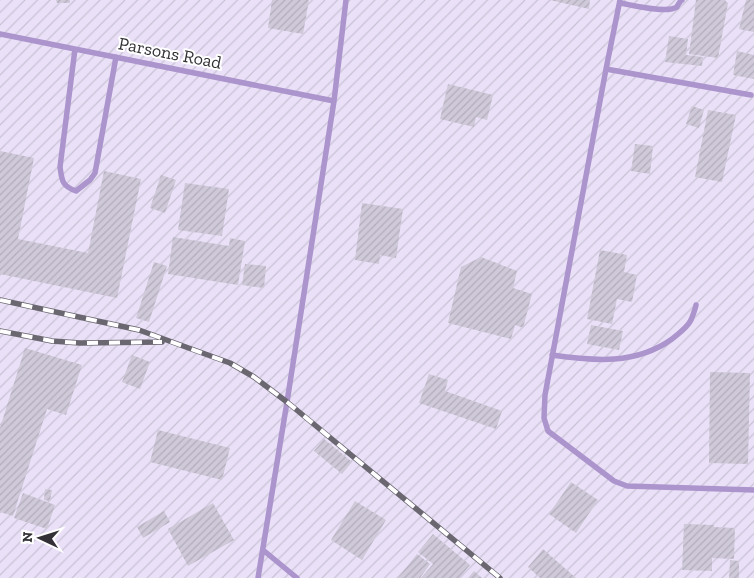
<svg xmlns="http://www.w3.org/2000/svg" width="754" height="578" font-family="'Zilla Slab',serif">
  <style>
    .industrial { fill: url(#industrial-furrows) }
    .building { fill: url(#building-hatch) }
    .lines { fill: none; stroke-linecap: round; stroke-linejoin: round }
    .service { stroke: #ac94cc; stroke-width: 5.5 }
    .rail-casing { stroke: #6b6770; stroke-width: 5.5 }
    .rail { stroke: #fff; stroke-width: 4; stroke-dasharray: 11; stroke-linecap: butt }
    .labels { text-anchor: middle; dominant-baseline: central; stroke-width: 4; stroke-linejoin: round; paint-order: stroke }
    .street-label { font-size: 18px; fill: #333136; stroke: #fff }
  </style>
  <defs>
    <pattern id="industrial-furrows" width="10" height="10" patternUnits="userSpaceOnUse" patternTransform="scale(1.25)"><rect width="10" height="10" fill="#eae1f8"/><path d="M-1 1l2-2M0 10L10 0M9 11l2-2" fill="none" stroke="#c9c2d5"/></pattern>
    <pattern id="building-hatch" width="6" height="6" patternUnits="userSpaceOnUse" patternTransform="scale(1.25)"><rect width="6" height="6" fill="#cfc9d9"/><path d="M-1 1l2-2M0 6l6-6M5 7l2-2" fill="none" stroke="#b2adbb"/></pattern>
  </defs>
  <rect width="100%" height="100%" fill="#f5eefe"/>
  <path class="industrial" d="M0 0H754V578H0Z"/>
  <path class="building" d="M56 0H70V3H57Z
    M272 0H309L303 34 268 28Z
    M550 0H590L589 9Z
    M696 0H724L728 3 718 58 689 54Z
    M746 0H754V32L739 29Z
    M669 36 688 39 686 55 703 57 702 66 665 62Z
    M737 51 754 55V79L733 75Z
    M448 84 493 95 487 120 476 117 474 127 440 119Z
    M692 106 704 110 699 128 686 124Z
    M708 110 736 115 722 182 695 177Z
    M635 144 653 146 650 174 631 171Z
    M0 151 34 158 18 239 88 253 104 171 141 179 117 298 0 274Z
    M161 175 176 180 165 213 150 208Z
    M185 183 229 189 222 236 178 230Z
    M362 203 403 209 396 258 380 255 379 264 355 260Z
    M173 237 229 246 230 238 245 241 238 285 168 274Z
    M600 250 627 255 624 272 637 275 632 302 617 299 612 324 587 319Z
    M481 257 517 271 513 288 532 294 523 328 515 325 511 339 448 323 461 267Z
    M154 262 167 266 149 322 136 318Z
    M245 264 266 266 264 288 242 285Z
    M591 325 623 331 619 350 587 344Z
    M25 348 82 365 66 415 47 409 13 516 0 512V428Z
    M132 355 150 362 140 389 122 382Z
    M710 372 750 373 748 464 709 463Z
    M429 374 448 380 445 391 502 411 496 429 419 403Z
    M158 430 230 448 222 480 150 462Z
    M324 439 352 462 342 474 314 451Z
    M571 482 598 500 576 533 549 514Z
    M45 489 52 490 50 501 44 500Z
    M23 493 55 505 47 529 14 518Z
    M355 501 386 520 362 560 331 540Z
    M213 503 234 540 188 566 168 529Z
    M164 511 170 522 143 538 137 527Z
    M684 524 714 525V527L735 528 734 559 712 558V571L682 570Z
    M433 534 470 565 459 578H421L433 564 418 552Z
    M543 549 576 578H540L528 567Z
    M417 554 430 564 420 578H398Z
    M730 560 739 561V578H729Z
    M474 571 482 578H468Z"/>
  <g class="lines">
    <path class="service" d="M620 0 606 69 545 395 544 418 548 431 614 481 627 486 754 490
      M620 3C632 5 667 14 677 7 677 6 681 0 682 0
      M0 34 334 101
      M75 49 60 167C62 181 62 186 76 191L90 180 95 173 116 57
      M606 69 751 95
      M552 355C594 361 636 365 672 339 679 333 687 328 691 320 693 315 695 310 696 305
      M263 550 297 578
      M258 578 287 402 334 101 346 0"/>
    <defs>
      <path id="rail" d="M0 300 139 330 230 363 254 377 287 402 500 578
        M0 331 52 341 80 343 162 342"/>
    </defs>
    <use href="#rail" class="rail-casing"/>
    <use href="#rail" class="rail"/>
  </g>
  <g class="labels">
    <g class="street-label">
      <text transform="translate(170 53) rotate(11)">Parsons Road</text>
    </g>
  </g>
  <g transform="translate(40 538) rotate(274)" stroke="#ffffff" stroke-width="4" paint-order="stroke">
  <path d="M0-4L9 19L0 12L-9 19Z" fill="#333136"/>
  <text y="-8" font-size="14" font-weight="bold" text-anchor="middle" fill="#333136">N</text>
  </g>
</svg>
